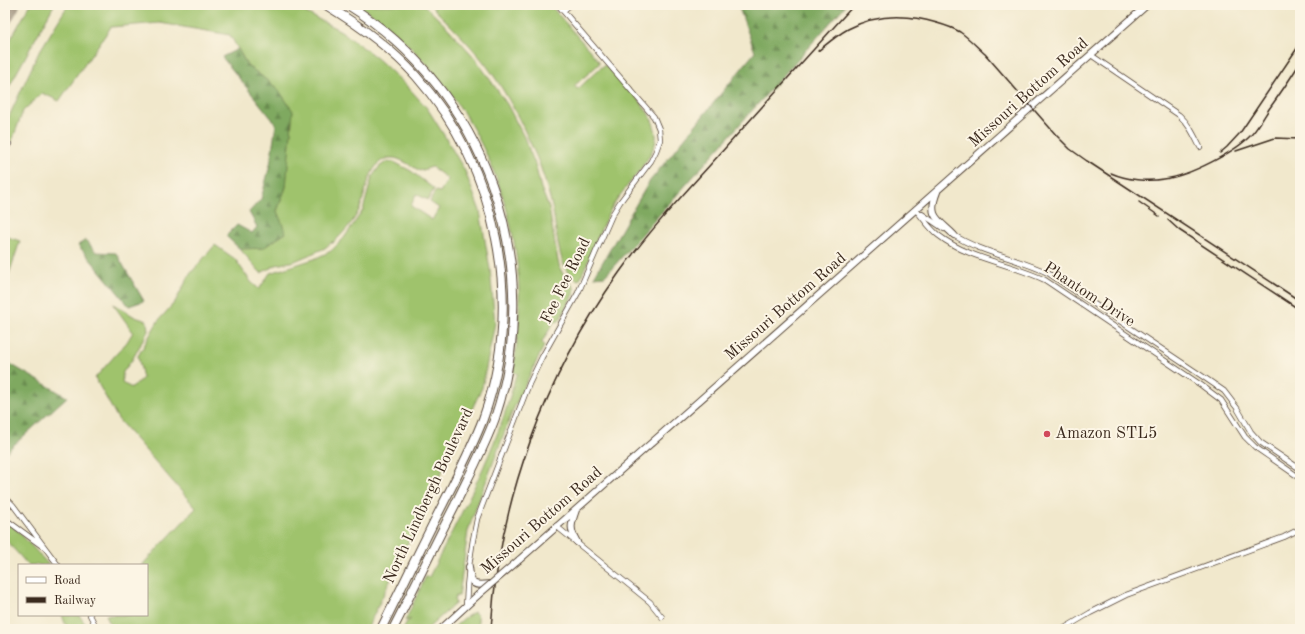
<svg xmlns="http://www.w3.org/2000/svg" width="1305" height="634" font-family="'Old Standard TT',serif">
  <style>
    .grass { fill: #9fc36c; stroke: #6d7645 }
    .forest { fill: url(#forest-firs); stroke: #5d6a3f }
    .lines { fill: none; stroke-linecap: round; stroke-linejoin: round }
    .taxiway { stroke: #968975; stroke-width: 14 }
    .minor-casing { stroke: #564638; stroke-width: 6 }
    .tertiary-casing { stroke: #564638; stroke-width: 8 }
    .trunk-casing { stroke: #564638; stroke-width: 10 }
    .minor { stroke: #fff; stroke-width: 4.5 }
    .tertiary { stroke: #fff; stroke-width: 6 }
    .trunk { stroke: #fff; stroke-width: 8 }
    .rail { stroke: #3b2a1e; stroke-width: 1.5 }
    .tertiary-bridge-casing { stroke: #564638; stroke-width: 8; stroke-linecap: butt }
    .tertiary-bridge { stroke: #fff; stroke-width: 6 }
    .poi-dot { fill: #d1495b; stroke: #fcf5e5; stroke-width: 1.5 }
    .labels { text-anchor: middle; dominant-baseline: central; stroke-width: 4; stroke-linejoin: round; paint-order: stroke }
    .street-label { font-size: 16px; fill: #3b2a1e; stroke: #fcf5e5 }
    .poi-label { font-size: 16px; fill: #3b2a1e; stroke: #fcf5e5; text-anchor: start }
  </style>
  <defs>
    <pattern id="forest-firs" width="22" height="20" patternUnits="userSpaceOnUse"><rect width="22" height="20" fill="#7fa960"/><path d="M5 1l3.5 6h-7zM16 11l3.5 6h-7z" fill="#698a4f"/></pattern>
  </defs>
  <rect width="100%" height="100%" fill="#fcf5e5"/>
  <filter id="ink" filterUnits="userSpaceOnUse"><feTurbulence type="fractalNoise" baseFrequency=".025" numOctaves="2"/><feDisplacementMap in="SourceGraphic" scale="8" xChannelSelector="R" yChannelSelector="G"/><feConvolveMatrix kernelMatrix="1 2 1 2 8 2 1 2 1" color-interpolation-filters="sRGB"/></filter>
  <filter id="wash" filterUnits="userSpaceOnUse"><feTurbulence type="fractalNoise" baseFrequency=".012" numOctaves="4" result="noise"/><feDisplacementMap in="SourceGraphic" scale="16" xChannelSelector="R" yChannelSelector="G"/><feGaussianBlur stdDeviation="0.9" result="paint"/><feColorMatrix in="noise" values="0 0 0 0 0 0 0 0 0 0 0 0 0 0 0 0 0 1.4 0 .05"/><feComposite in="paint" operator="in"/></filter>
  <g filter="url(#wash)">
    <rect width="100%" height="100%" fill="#f1e8cc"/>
    <path class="grass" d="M30 5H54L5 94V49Z
      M68 5H291L341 31 377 58 407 86 427 108 444 135 465 171 480 211 490 269 495 323 482 388 367 629H112L106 615H147V565H142L196 508 118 419 95 378 127 342 133 332 113 304 135 317 147 321 148 331 132 360 123 372 122 383 132 388 143 378 138 356 158 321 175 302 190 274 215 245 235 259 251 282 259 289 270 273 314 259 331 251 344 238 363 210 372 177 379 167 386 162H394L411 171 434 189 428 200 416 194 411 206 432 220 439 208 430 202 435 191 440 192 448 179 432 167 420 171C413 167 400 158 393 158 370 156 366 193 360 208 354 222 343 233 332 244L333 241 325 248 295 261 276 265 261 273 240 249 263 248 286 187 278 89 247 65 230 35 160 23 111 27 59 101 42 93 23 111 12 141 5 140V125L38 54Z
      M358 5H424L447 27 475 58 507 104 524 137 535 164 541 188 549 208 558 261 560 268 563 274 574 287V293L559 321 554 322 542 342 544 346 513 410 472 519 468 531 459 596H456L454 600 456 603 427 629H403L406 623 411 619 405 621 426 576 429 577C461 513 498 448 515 378L518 374 513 372C517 345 520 318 519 291 516 177 453 67 358 5Z
      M430 5H550L599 61V64L574 86 578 89 600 68 605 65C619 79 650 108 654 126 656 132 657 138 655 144 647 166 624 187 612 207 599 230 591 256 580 279L579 280C557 277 557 224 552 207 550 197 547 187 544 178 540 163 533 149 527 136 516 111 502 86 486 65 469 43 449 24 430 5Z
      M5 236 20 241 5 286Z
      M5 521 18 531 49 565H28L5 539Z
      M474 612 478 616V629H452L463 619Z
      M62 615H79L85 624 86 623 88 629H67Z"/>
    <path class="forest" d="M738 5H846L605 276 594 277 649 182 755 52Z
      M238 49 247 65 278 89 293 111 286 187 277 211 286 233 263 248 240 249 226 236 237 225 252 233 257 227 249 212 261 199 270 165 276 124 222 57Z
      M86 240 96 252 116 253 144 301 129 306 78 245Z
      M5 361 67 397 5 453Z"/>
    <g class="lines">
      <path class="taxiway" d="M5 19 13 5"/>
    </g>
  </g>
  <g filter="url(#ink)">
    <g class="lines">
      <defs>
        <path id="minor" d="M563 11 570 5
          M1091 55 1179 115C1189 124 1194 135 1200 147
          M5 149 9 144
          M916 210C923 218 930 229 938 235 970 260 1010 263 1045 280L1201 385 1221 400 1245 437 1255 447 1300 478
          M922 214 944 229
          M952 234C981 253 1017 258 1048 273L1205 378 1224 391 1237 408 1251 432 1260 442 1300 469
          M5 497 13 505 58 565
          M5 519 42 546
          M556 526 650 602 662 617
          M466 606C467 577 471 547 477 519L529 384 542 357 578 293 612 215 620 202 651 161 656 151 660 140 659 129 654 117 558 5
          M90 615 97 629
          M1063 629 1090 613 1126 595 1284 537 1300 529"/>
        <path id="tertiary" d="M937 192C927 217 938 219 954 235
          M576 510C571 524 569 529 577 542
          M519 560 1147 5
          M469 567C471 586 473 586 491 584
          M441 629 478 595"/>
        <path id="trunk" d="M326 5C359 25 390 47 416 76 498 169 525 302 483 419 472 448 457 476 443 504 422 545 402 587 381 629
          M348 5C485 90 547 264 495 418 484 448 469 476 455 505 434 546 414 588 393 629"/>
      </defs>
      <use href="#minor" class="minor-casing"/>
      <use href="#tertiary" class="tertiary-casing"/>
      <use href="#trunk" class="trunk-casing"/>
      <use href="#minor" class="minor"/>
      <use href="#tertiary" class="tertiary"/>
      <use href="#trunk" class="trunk"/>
      <path class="rail" d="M818 51C828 43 837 35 848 29 876 14 907 14 937 23 944 25 953 28 960 32 969 38 977 47 985 54L1057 136 1070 149 1087 161 1300 301
        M1236 151 1275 138 1300 139
        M1220 153 1227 147 1240 133 1300 44
        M1111 173C1127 180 1147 182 1164 179 1189 176 1236 152 1252 134 1259 126 1264 117 1269 109 1280 94 1290 79 1300 63
        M1139 202 1159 216
        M1168 220 1179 230 1300 310
        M491 629C498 503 545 376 619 273 646 235 678 200 710 165 757 112 806 58 854 5"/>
      <defs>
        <path id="tertiary-bridge" d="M478 595 519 560"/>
      </defs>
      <use href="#tertiary-bridge" class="tertiary-bridge-casing"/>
      <use href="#tertiary-bridge" class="tertiary-bridge"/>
    </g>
  </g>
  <circle class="poi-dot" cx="1047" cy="434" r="4"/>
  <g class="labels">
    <g class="street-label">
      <text transform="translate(1029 93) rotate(-42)">Missouri Bottom Road</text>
      <text transform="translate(566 281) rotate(-64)">Fee Fee Road</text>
      <text transform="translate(1089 295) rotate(33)">Phantom Drive</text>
      <text transform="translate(786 307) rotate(-41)">Missouri Bottom Road</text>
      <text transform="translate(429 496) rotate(-65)">North Lindbergh Boulevard</text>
      <text transform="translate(542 521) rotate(-41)">Missouri Bottom Road</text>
    </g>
    <g class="poi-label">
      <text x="1055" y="434">Amazon STL5</text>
    </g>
  </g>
  <rect width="1305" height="634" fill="none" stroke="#fcf5e5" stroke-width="20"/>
  <rect x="18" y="564" width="130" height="52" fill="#fcf5e5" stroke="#afa495"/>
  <rect x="26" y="577" width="20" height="6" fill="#ffffff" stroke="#afa495"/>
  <text x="54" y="584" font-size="12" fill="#3b2a1e">Road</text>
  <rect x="26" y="597" width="20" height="6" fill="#3b2a1e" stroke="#afa495"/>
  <text x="54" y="604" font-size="12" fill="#3b2a1e">Railway</text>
</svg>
